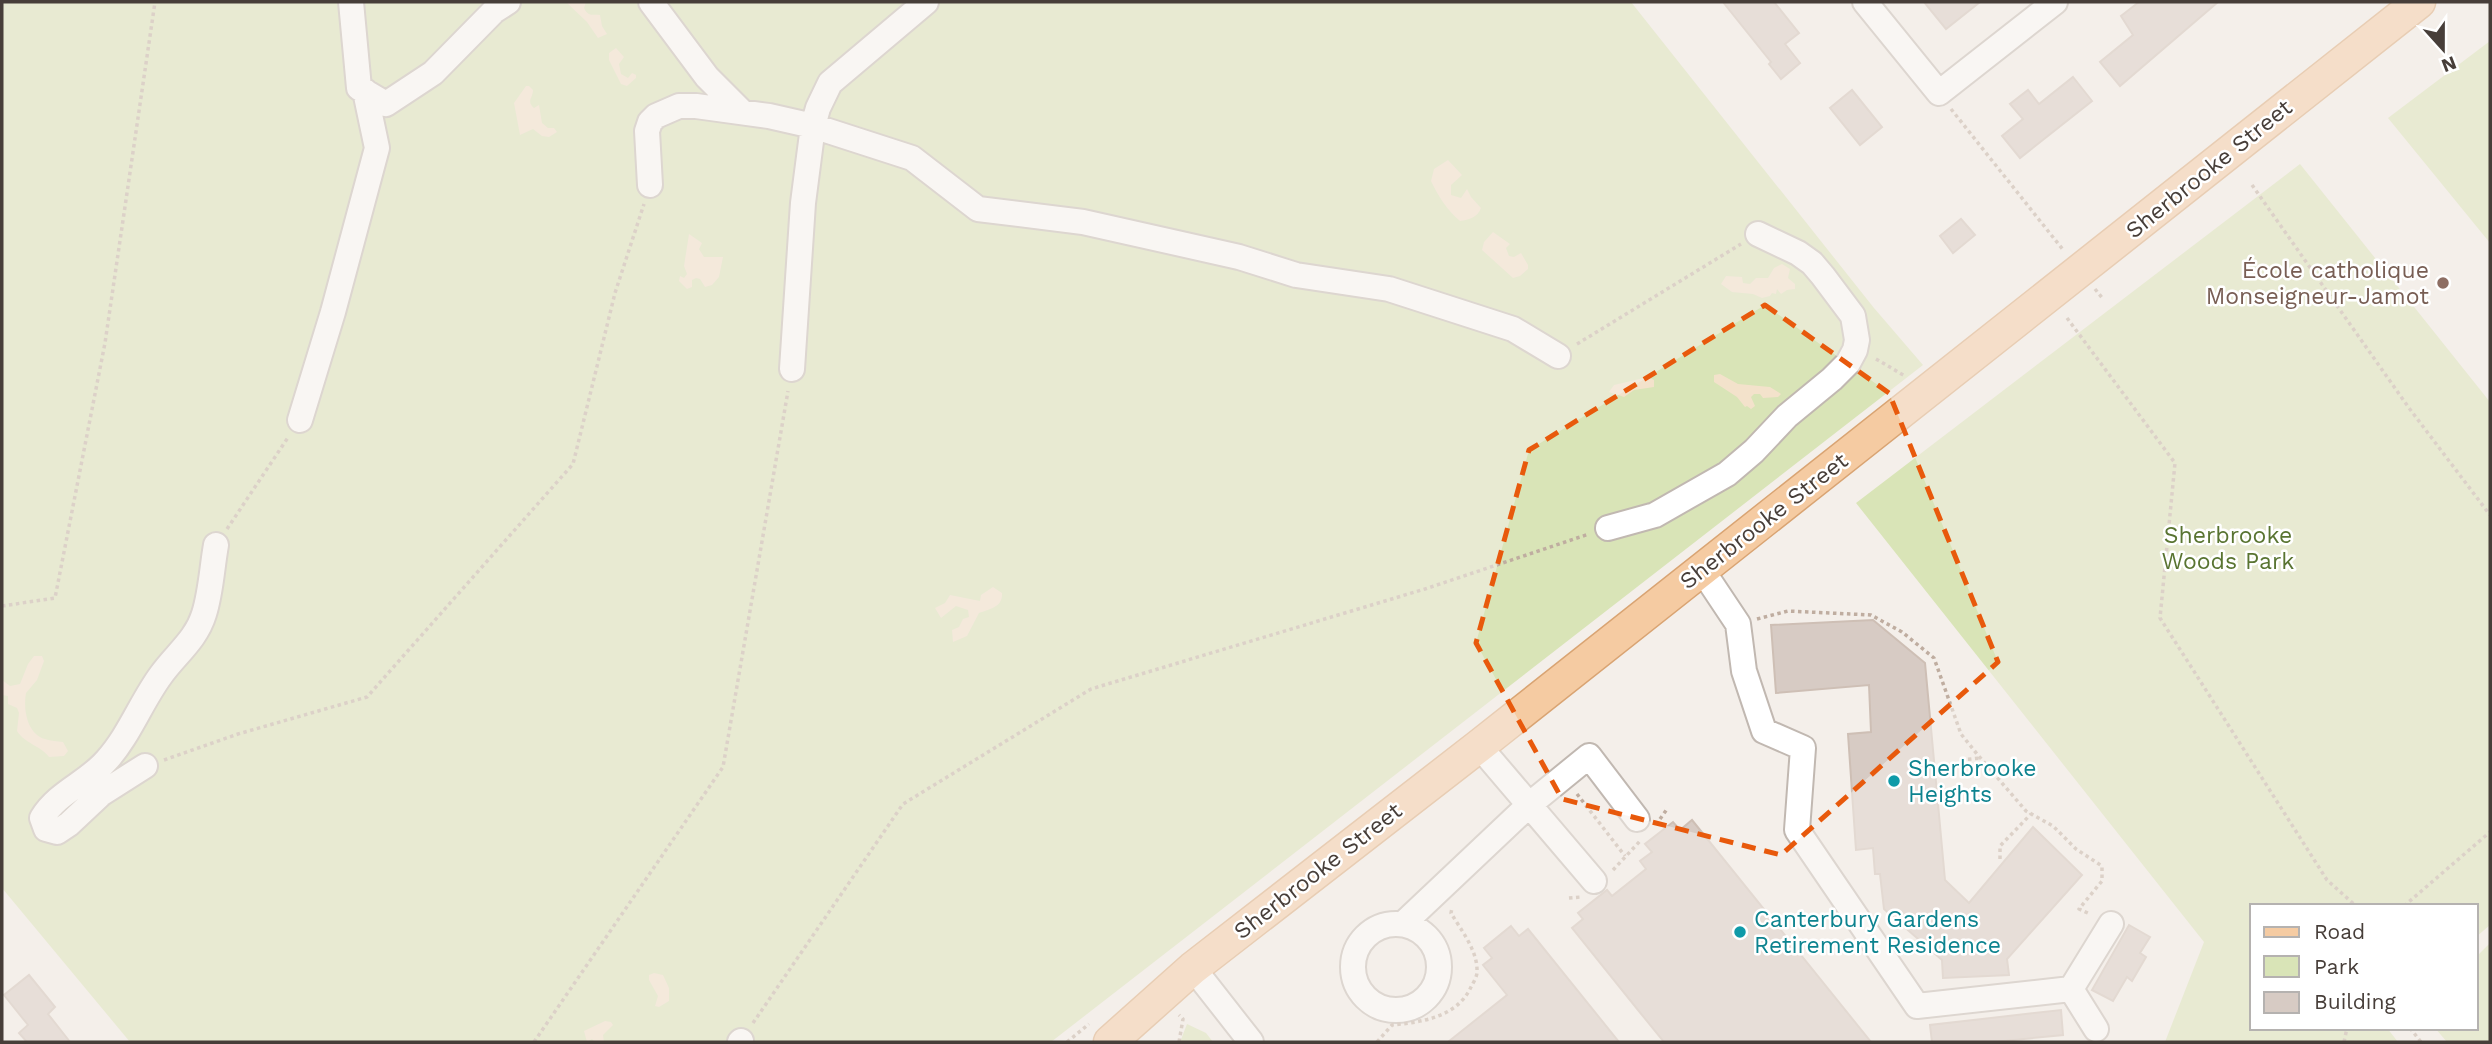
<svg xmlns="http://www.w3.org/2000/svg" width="2492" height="1044" font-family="'Work Sans',sans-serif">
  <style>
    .green { fill: #d9e4b7 }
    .sand { fill: #f3e2cb }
    .building { fill: #d7cbc4; stroke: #cebfb5; stroke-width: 2 }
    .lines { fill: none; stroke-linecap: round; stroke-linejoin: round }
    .minor-casing { stroke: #c1b8b1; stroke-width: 28 }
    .major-casing { stroke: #d9a473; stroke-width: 35 }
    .path { stroke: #bfada0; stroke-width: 3.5; stroke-dasharray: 3.5 3.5; stroke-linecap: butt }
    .minor { stroke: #fff; stroke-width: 24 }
    .major { stroke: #f5cba2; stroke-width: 32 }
    .marked { fill: none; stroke: #e8590c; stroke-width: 5; stroke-dasharray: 14 9; stroke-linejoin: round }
    .education-dot { fill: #8d6e63; stroke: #fff; stroke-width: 2.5 }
    .culture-dot { fill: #0f9aa8; stroke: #fff; stroke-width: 2.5 }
    .labels { text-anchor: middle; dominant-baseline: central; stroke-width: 5; stroke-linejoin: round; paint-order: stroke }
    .street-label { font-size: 23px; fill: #473e39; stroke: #fff }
    .education-label { font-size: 23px; fill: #785e54; stroke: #fff; text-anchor: end }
    .park-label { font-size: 23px; fill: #597431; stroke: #fff }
    .culture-label { font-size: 23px; fill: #0d838f; stroke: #fff; text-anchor: start }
  </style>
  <rect width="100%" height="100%" fill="#f4efea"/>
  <path class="green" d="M2 2H1631L1874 308 1923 365 1051 1042H130L2 888Z
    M2490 41V243L2388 118Z
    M2300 164 2490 402V925L2476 937V906H2252V1028H2387L2398 1042H2165L2204 942 1856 503Z
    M2490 943V1042H2447L2435 1028H2476V957Z
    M1187 1024 1206 1033 1213 1042H1180Z"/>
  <path class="sand" d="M566 2H586L584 8C588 17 593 14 600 15L602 26 607 34 598 38 587 22Z
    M616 48 624 57 619 64 621 74 628 78 632 73 636 75V78L627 86 621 84 609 60V53Z
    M526 86H529L533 90C533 98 526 101 534 108L539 105 542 123 548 128H554L557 132 549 137 542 136 533 129 520 135 514 103Z
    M1448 160 1462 175 1451 185V195L1461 198 1467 189 1471 197 1481 208C1478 217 1469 220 1460 221 1447 210 1438 196 1431 181L1434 169Z
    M1493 232 1510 244 1506 248 1509 256 1514 257 1521 253 1528 265V269L1520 276 1513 278 1482 250 1484 242Z
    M689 234 702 243 699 249 704 257H723L719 277 712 285 705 287 700 279 696 278 692 280V287L687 289 679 281 680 276 684 278 687 274 684 266Z
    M1782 264 1790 269 1788 278 1795 284V289L1787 290 1781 294 1777 289 1776 294 1772 293 1770 296 1762 298 1753 294 1732 292 1721 284 1726 276 1742 277 1743 283 1750 284 1756 278H1768L1774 268Z
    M1720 374 1738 384 1770 387 1781 394 1778 397 1763 398 1760 394H1754L1751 397 1755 406 1751 409 1747 406 1745 407 1737 397 1714 382V375Z
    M1648 377 1654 380V387L1634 390 1624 397 1609 392 1614 385Z
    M993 587 1002 593C1003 607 990 609 979 613L967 636 953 642 952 630 959 627 963 619 969 617 968 610 956 606 941 618 935 608 945 603 950 595 980 601 981 595Z
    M34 656H42L44 661 37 680 26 693C23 709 27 734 45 739 51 741 57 741 63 742L68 751 64 756 49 757C40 745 25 744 17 731L19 713 17 708 8 704V696L2 695V680L10 686 20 684 28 664Z
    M654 973 663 975 669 988V1001L659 1007 655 1006 658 996 649 980V975Z
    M605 1021 611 1022 613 1025 603 1035 604 1042H595L592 1039 587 1042 584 1031Z"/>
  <path class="building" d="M1723 2H1774L1799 33 1785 44 1800 63 1781 79 1769 64 1771 62Z
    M1924 2H1980L1946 29Z
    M2139 2H2218L2120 86 2100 62 2133 35 2121 16Z
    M2073 77 2092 101 2020 158 2002 136 2023 119 2010 104 2028 90 2039 104Z
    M1852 90 1882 127 1860 145 1830 108Z
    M1961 219 1975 235 1953 253 1940 236Z
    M1873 620 1925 663 1945 880 1969 903 2033 827 2082 875 2007 959 2009 975 1943 978 1942 960 1884 909 1880 874H1875L1873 848 1856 850 1848 734 1871 732 1869 685 1776 693 1771 625Z
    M1692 820 1871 1042H1664L1638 1010 1572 928 1583 919 1578 913 1607 890 1612 896 1646 869 1640 861 1652 852 1645 844 1673 822 1680 830Z
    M2129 925 2150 937 2140 953 2146 957 2132 981 2127 977 2113 1001 2092 990Z
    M1511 926 1519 936 1528 929 1619 1042H1448L1507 995 1483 965 1492 958 1484 948Z
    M29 975 55 1007 48 1014 70 1042H27L19 1033 28 1025 4 995Z
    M2061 1010 2063 1035 1993 1042H1932L1930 1025Z"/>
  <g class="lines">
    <defs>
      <path id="minor" d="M351 2 359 88 386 104 433 73 494 11 508 2
        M651 2 707 77 742 112
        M1865 2 1939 93 2055 2
        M650 185 647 131 650 122 656 116 679 106H696L769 116 813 126 912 158 978 209 1083 222 1239 257 1296 275 1389 289 1513 329 1558 356
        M792 369 803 203 813 126 818 108 830 83 926 2
        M300 420 333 312 377 148 365 91
        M1608 528 1655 515 1727 474 1754 451 1787 416 1832 379 1848 363 1855 350 1857 340 1853 316 1823 276 1812 263 1798 253 1758 234
        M1702 570 1738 624 1744 671 1764 731 1803 748 1797 830 1917 1006 2071 989
        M1479 746 1594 881
        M145 766 101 794 69 824 57 832 46 829 42 818C58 792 87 783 106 761 129 736 141 702 161 675 176 654 196 640 204 614 211 592 212 567 216 545
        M1353 967a43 43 0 1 1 86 0a43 43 0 1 1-86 0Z
        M1403 924 1529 805 1589 756 1637 819
        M1193 968 1251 1042
        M2096 1029 2071 989 2111 924
        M740 1042 741 1041"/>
      <path id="major" d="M1110 1042 1193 968 1479 746 2419 2"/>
    </defs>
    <use href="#minor" class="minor-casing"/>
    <use href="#major" class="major-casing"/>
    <path class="path" d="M1951 109 2064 251
      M2252 185 2409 408 2490 515
      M2095 289 2103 299
      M2067 318 2175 463 2160 618 2327 880 2356 906
      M1577 344 1741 244
      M1876 359 1905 376
      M227 529 289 436
      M2 606 55 598 105 343 155 2
      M1757 619 1788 611 1871 615 1902 632 1934 658 1961 734 1977 754 2026 811 2053 826 2076 849 2102 866V881L2079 909 2090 914
      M164 760 238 734 367 697 573 464 615 293 644 204
      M1961 760 1980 758
      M1577 794 1625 856
      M1660 819 1667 809
      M2000 859V846L2031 814
      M1613 870 1641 840
      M1569 898 1581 897
      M2404 906 2490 832
      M753 1023 903 804 1091 689 1425 589 1589 534
      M2410 1028 2421 1042
      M534 1042 723 767 788 391
      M1067 1042 1089 1024
      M1179 1042 1183 1019 1179 1015
      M1377 1042 1392 1025C1423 1022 1457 1017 1471 987 1473 983 1477 977 1477 972 1478 951 1461 930 1451 913L1452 908
      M2344 1042 2347 1028"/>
    <use href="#minor" class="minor"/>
    <use href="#major" class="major"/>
  </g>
  <path d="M0 0H2492V1044H0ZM1765 305 1889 393 1998 662 1781 855 1562 799 1476 643 1529 450Z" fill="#f4efea" fill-opacity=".55" fill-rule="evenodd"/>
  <path class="marked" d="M1765 305 1889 393 1998 662 1781 855 1562 799 1476 643 1529 450Z"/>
  <circle class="education-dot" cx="2443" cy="283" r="7"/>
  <g class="culture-dot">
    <circle cx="1894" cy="781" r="7"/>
    <circle cx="1740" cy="932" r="7"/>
  </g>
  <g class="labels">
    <g class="street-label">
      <text transform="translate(2209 169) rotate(-39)">Sherbrooke Street</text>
      <text transform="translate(1764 521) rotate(-38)">Sherbrooke Street</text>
      <text transform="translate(1318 871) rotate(-38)">Sherbrooke Street</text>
    </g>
    <g class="education-label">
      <text x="2429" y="270">École catholique<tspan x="2429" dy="26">Monseigneur-Jamot</tspan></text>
    </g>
    <g class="park-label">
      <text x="2228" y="535">Sherbrooke<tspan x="2228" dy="26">Woods Park</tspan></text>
    </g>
    <g class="culture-label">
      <text x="1908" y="768">Sherbrooke<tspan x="1908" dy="26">Heights</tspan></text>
      <text x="1754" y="919">Canterbury Gardens<tspan x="1754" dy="26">Retirement Residence</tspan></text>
    </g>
  </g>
  <rect width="2492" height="1044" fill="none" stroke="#473e39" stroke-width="7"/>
  <rect x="2250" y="904" width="228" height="126" fill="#ffffff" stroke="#b5b2b0" stroke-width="2"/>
  <rect x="2264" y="927" width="35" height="10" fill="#f5cba2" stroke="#b5b2b0" stroke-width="2"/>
  <text x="2314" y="939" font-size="21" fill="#473e39">Road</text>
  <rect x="2264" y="956" width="35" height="21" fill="#d9e4b7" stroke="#b5b2b0" stroke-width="2"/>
  <text x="2314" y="974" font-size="21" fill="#473e39">Park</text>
  <rect x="2264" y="992" width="35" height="21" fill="#d7cbc4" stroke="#b5b2b0" stroke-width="2"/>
  <text x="2314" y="1009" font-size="21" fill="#473e39">Building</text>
  <g transform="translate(2443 49) rotate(159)" stroke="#ffffff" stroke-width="5" paint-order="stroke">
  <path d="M0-5L12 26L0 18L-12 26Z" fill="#473e39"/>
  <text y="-10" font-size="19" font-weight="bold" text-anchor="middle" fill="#473e39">N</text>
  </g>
</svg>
